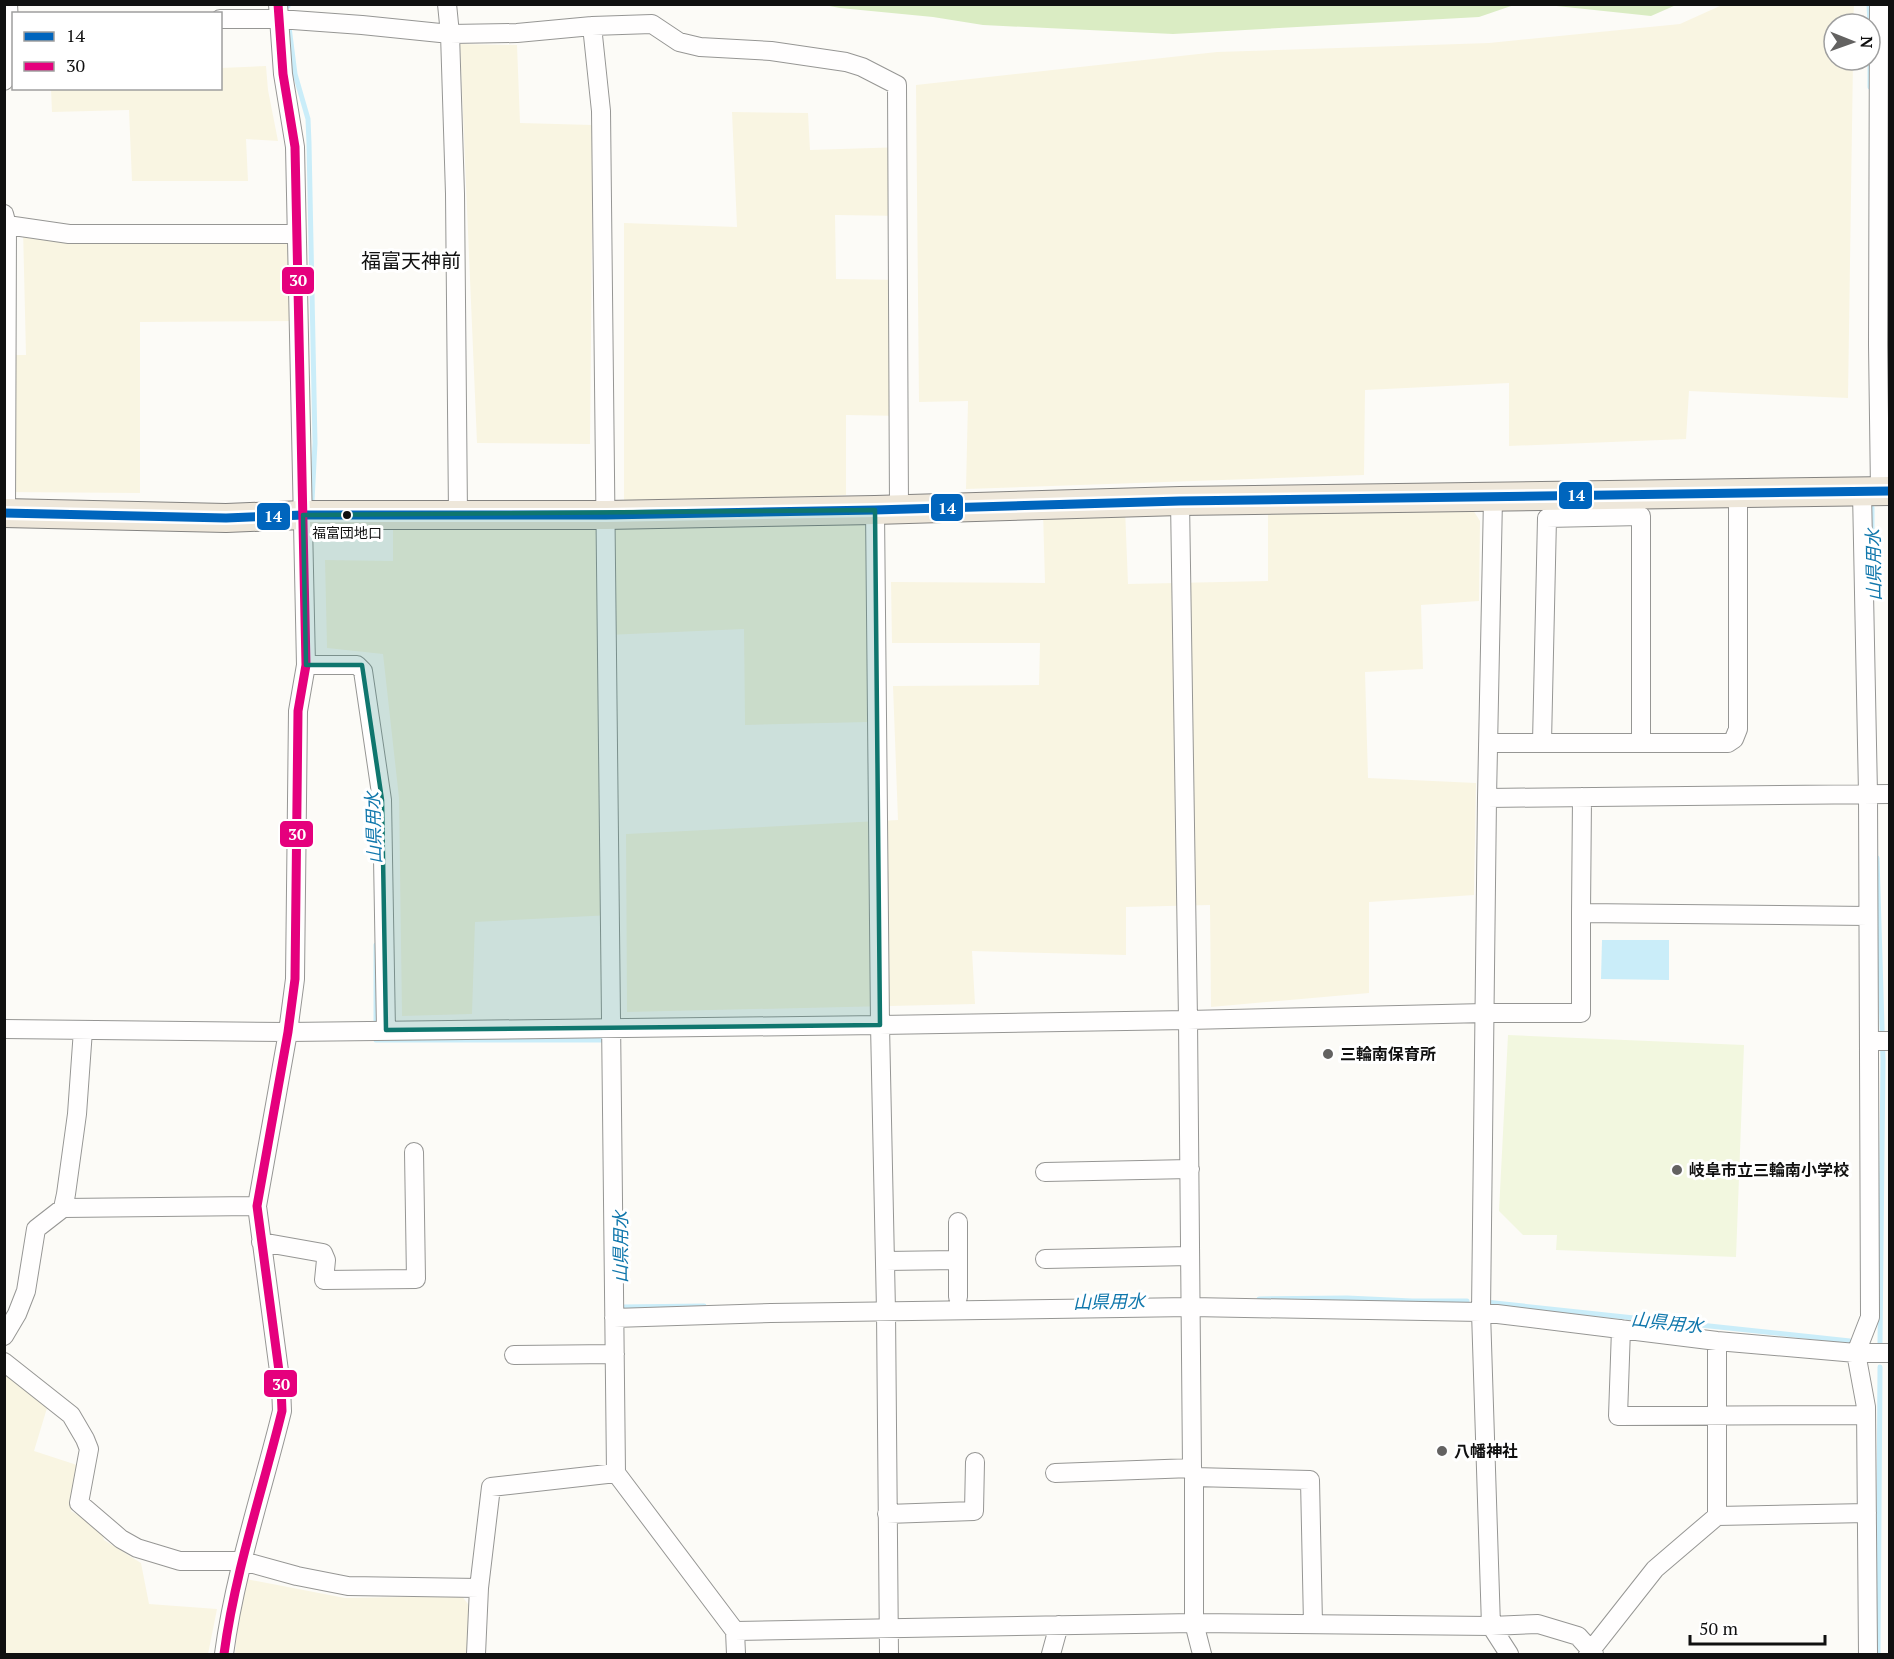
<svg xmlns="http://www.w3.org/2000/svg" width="1894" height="1659" font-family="'PT Serif','Noto Sans JP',serif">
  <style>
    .farmland { fill: #f9f5e2 }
    .forest { fill: #daecc3 }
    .pitch { fill: #f2f7df }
    .water { fill: #caedf9 }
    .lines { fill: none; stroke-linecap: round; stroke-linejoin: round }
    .stream { stroke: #caedf9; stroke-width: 5 }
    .street-casing { stroke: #969694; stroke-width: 20 }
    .primary-casing { stroke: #848381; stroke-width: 30 }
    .street { stroke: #fffefe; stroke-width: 18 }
    .primary { stroke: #eee7da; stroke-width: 28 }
    .bus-1-casing { stroke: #fff; stroke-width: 14 }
    .bus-2-casing { stroke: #fff; stroke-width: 14 }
    .bus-1 { stroke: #0065bd; stroke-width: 9 }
    .bus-2 { stroke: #e5007d; stroke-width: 9 }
    .marked { fill: #0f766e; fill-opacity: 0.2; stroke: #0f766e; stroke-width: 4.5; stroke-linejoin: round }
    .bus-dot { fill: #101010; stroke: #fff; stroke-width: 2 }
    .poi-dot { fill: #636261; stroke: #fff; stroke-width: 2 }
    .labels { text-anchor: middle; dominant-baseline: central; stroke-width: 6; stroke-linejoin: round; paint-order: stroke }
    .bus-label { font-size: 14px; fill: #101010; stroke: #fff }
    .poi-label { font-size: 16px; font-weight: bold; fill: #101010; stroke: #fff; text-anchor: start }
    .water-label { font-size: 18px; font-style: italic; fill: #1077ac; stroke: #fff }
    .quarter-label { font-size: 20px; fill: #101010; stroke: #fff }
    .line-badge { stroke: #fff; stroke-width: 2 }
    .badge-label { font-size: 16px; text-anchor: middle; font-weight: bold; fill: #fff }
  </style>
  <rect width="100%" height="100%" fill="#fcfbf7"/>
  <path class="farmland" d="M1722 5H1854L1853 24H1834V60H1853L1848 398 1689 391 1686 439 1509 446V383L1365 390 1364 475 966 489 968 401 919 402 916 85 1217 52 1489 43 1680 24Z
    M460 44 517 45 520 123 593 125 590 444 477 443Z
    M266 66 268 90 278 141 246 139 248 181H132L129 110 52 112 51 89 220 88 221 68Z
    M732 112 808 113 810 150 904 147V216L835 215 836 279 905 280 904 416 846 415V495L624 506V223L737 227Z
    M23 228 299 231 298 321 140 322V493L5 492 4 355H26Z
    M1268 504 1473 510 1480 521 1479 601 1421 605 1423 669 1365 672 1368 778 1476 783 1474 895 1369 902V993L1211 1007 1210 905 1126 907V955L972 951 975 1004 627 1012 626 834 898 820 893 686 1039 685 1040 643H892L891 582 1045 583 1043 511 1125 508 1128 584 1268 581Z
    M393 519 860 521 869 529V722L745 725 744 629 608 635 612 915 475 922 472 1014 402 1016 399 798 383 654 327 648 325 560 393 561Z
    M4 1372 47 1408 34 1451 80 1466 71 1511 101 1529 104 1540 141 1563 149 1604 217 1609 208 1654H5Z
    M246 1579 345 1598 462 1596 471 1608 467 1654H235L239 1611Z"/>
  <path class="forest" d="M824 5H823H1514L1479 17 1173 34 983 25 933 17 840 8Z
    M1547 5H1676L1651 16Z"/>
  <path class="pitch" d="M1508 1035 1744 1045 1736 1257 1556 1250 1557 1235H1523L1499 1211Z"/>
  <path class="water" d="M1602 940H1669V980L1601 979Z"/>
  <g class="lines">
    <path class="stream" d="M288 4V6
      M1869 4 1870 24
      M289 27 295 74 308 119 309 143 315 443 312 501
      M1870 60V87
      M1872 508V540
      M1877 858 1883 1060 1880 1343
      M376 945V1025
      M376 1040H607
      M1259 1299 1347 1298 1412 1301H1467
      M1485 1302 1850 1341
      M620 1304V1306L623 1307 704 1306
      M1878 1654 1880 1367"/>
    <defs>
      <path id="street" d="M447 4 450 34 455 194 458 515
        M1879 4 1878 345 1880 491
        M220 19H279L362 25 450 34 517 33 592 26 652 24 679 42 700 47 771 51 846 62 862 67 897 85 899 509
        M592 26 601 111 616 1473 735 1631 1194 1623 1491 1626 1538 1624 1578 1636 1594 1654
        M4 81 5 43 9 23 8 4
        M4 214 7 225 6 513
        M4 223 7 225 69 234H296
        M1862 492 1868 794 1870 1317 1856 1353 1866 1407 1868 1654
        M1493 498 1487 798 1481 1312 1491 1626 1509 1654
        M1180 501 1188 1020 1192 1468 1194 1477V1623L1202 1654
        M875 510 880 1025 886 1311 889 1654
        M306 665H357L363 671 382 800 386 1030
        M1542 742 1547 518 1641 516V742
        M1488 743H1728L1734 739 1738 729V495
        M1487 798 1890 794
        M1581 913 1582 797
        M4 1029 288 1032 880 1025 1188 1020 1485 1013H1581V913L1868 916
        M1869 1041H1890
        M1045 1172 1190 1169
        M63 1208 257 1206
        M958 1222V1297
        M261 1242 323 1253 326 1260 324 1280 416 1279 414 1152
        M1045 1259 1190 1256
        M885 1261 958 1260
        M614 1318 771 1313 1191 1307 1481 1312 1717 1341 1856 1353H1890
        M1621 1329 1618 1416 1866 1415
        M4 1336 17 1314 26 1291 36 1229 63 1208 66 1194 77 1114 83 1030
        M514 1355 615 1354
        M4 1362 71 1415 85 1439 89 1449 79 1503 121 1539 137 1548 180 1561H243L297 1576 348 1586 479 1588 476 1654
        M1055 1473 1192 1468
        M1194 1477 1310 1480 1313 1624
        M887 1514 974 1511 975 1462
        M1717 1516 1867 1513
        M479 1588 491 1487 616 1473
        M735 1631 736 1654
        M224 1654C235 1572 262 1492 282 1411L281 1386 257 1206 288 1032 295 979 298 711 306 665 295 147 283 74 278 4
        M1051 1654 1059 1625
        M1588 1654 1655 1569 1717 1516V1341"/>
      <path id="primary" d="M4 513 226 518 303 515H606L875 510 1180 501 1890 491"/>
    </defs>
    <use href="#street" class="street-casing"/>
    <use href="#primary" class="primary-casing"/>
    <use href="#street" class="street"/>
    <use href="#primary" class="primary"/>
    <defs>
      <path id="bus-1" d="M4 513 226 518 303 515H606L875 510 1180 501 1890 491"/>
      <path id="bus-2" d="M224 1654C235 1572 262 1492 282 1411L281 1386 257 1206 288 1032 295 979 298 711 306 665 295 147 283 74 278 4"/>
    </defs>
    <use href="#bus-1" class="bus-1-casing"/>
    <use href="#bus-2" class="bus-2-casing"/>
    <use href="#bus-1" class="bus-1"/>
    <use href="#bus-2" class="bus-2"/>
  </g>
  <path class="marked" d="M875 510 880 1025 386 1030 382 800 362 665H306L303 515Z"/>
  <circle class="bus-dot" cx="347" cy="515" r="5"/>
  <g class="poi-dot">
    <circle cx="1328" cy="1054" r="6"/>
    <circle cx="1677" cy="1170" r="6"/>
    <circle cx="1442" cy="1451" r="6"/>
  </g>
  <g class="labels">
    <g class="bus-label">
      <text x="347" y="532">福富団地口</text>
    </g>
    <g class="poi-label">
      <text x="1340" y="1054">三輪南保育所</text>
      <text x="1689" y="1170">岐阜市立三輪南小学校</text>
      <text x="1454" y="1451">八幡神社</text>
    </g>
    <g class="water-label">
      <text transform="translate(1873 565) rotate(-91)">山県用水</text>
      <text transform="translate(373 828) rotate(-92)">山県用水</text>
      <text transform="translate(620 1247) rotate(-90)">山県用水</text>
      <text transform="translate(1109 1301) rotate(-1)">山県用水</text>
      <text transform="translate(1667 1322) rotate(6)">山県用水</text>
    </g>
    <g class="quarter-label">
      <text x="411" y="260">福富天神前</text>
    </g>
  </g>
  <g class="line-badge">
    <rect x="281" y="266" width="34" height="29" rx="6" fill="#e5007d"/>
    <rect x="1558" y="481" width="35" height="29" rx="6" fill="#0065bd"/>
    <rect x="930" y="493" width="34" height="29" rx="6" fill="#0065bd"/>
    <rect x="256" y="502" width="35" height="29" rx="6" fill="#0065bd"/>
    <rect x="279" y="820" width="35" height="28" rx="6" fill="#e5007d"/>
    <rect x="263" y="1369" width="35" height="29" rx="6" fill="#e5007d"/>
  </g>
  <g class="badge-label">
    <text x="298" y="286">30</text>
    <text x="1576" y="501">14</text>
    <text x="947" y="514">14</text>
    <text x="273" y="522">14</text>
    <text x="297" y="840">30</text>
    <text x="281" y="1390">30</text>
  </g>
  <rect width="1894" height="1659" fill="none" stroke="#101010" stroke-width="12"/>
  <rect x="12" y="12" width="210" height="78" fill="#ffffff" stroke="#9f9f9f" stroke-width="1.5"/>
  <rect x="24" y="32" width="30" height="9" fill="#0065bd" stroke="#9f9f9f" stroke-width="1.5"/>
  <text x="66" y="42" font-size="18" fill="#101010">14</text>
  <rect x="24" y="62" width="30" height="9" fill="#e5007d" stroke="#9f9f9f" stroke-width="1.5"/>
  <text x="66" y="72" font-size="18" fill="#101010">30</text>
  <g transform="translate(1852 42) rotate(91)"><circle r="28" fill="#ffffff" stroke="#9f9f9f" stroke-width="1.5"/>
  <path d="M0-4.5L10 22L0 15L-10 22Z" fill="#636261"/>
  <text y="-9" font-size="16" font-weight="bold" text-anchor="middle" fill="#101010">N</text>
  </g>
  <path d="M1690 1635v9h135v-9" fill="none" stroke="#101010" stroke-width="3"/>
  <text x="1699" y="1635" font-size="18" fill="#101010" stroke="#ffffff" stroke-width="4.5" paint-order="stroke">50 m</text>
</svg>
